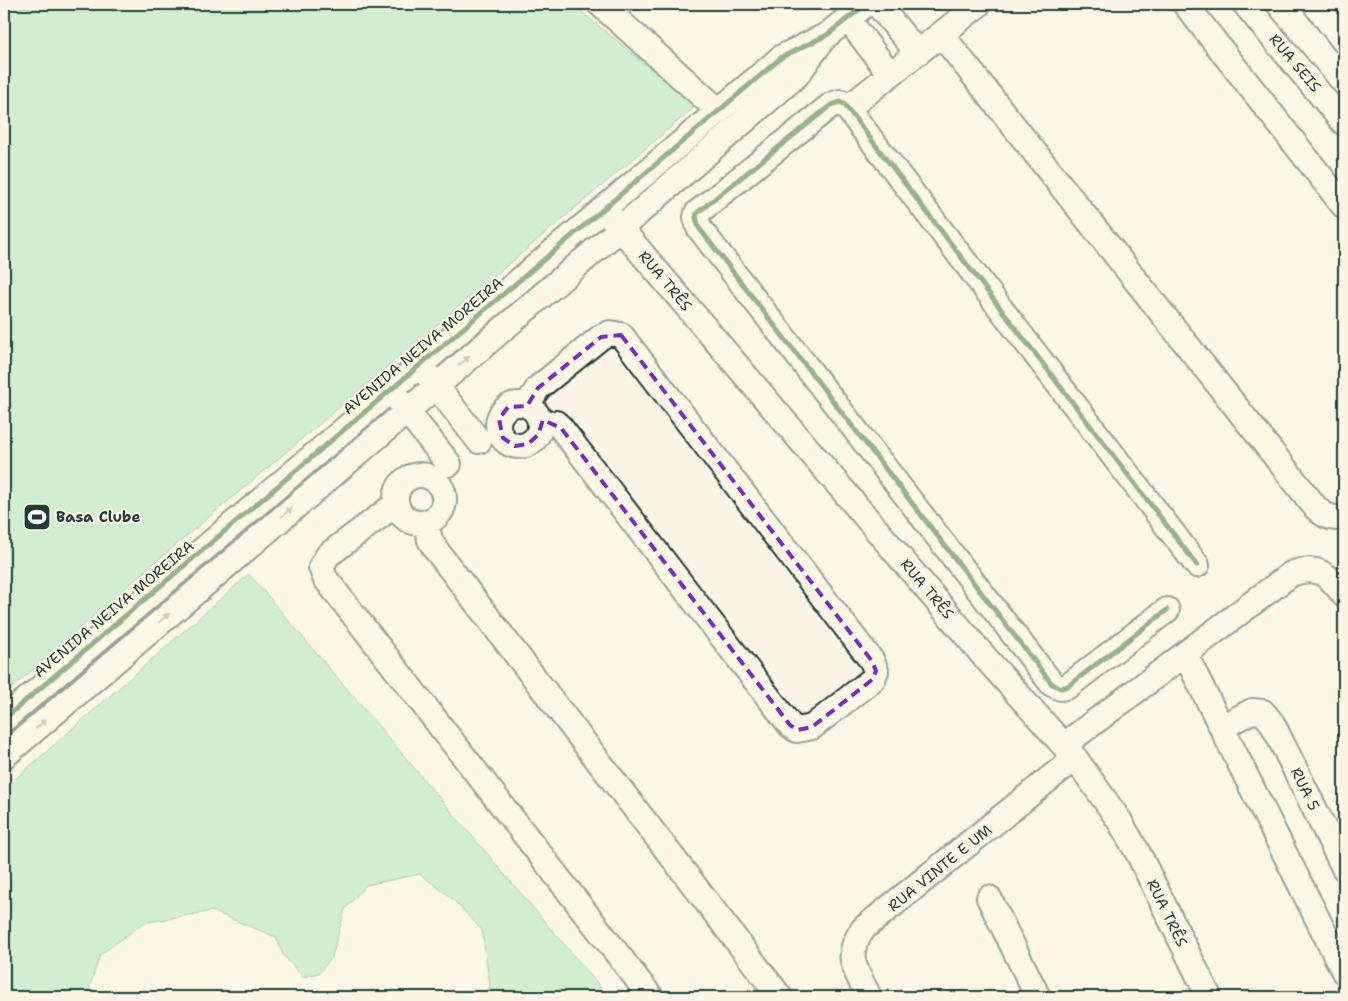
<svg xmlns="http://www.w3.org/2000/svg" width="1348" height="1001" font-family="'Shantell Sans',sans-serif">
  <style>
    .green { fill: #9ee7b6; stroke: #5e9275 }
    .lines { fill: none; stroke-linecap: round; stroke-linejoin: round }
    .minor-casing { stroke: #1f3d34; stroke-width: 28 }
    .minor { stroke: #fcf5e5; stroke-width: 24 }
    .cycleway-casing { stroke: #fcf5e5; stroke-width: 8 }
    .cycleway { stroke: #1b5e20; stroke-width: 5 }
    .oneway { fill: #8e998c }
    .marked { fill: none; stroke: #7b2cbf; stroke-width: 4; stroke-dasharray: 10 6; stroke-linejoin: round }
    .labels { text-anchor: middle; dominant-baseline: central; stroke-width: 4; stroke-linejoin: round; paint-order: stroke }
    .street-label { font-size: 15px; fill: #1f3d34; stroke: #fcf5e5 }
    .poi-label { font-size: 15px; font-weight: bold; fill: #1f3d34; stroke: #fcf5e5; text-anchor: start }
  </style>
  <rect width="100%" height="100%" fill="#fcf5e5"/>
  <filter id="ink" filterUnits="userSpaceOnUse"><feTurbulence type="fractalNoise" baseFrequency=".02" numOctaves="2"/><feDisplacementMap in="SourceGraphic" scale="10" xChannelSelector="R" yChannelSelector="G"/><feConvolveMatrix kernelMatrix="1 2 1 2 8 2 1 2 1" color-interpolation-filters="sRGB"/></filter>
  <g filter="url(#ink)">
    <path class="green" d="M4 4H572L696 106 138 577 4 695Z
      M249 574 609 997H484L490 986 482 930 449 896 420 874 366 885 345 909 332 957 319 973 303 977 283 955 276 937 212 911 143 923 100 955 86 997H4V789Z"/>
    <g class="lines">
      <defs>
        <path id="minor" d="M600 4 719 111
          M877 4 918 53
          M1185 4 1344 206
          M1245 4 1344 123
          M1315 4 1344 41
          M848 19 890 74
          M941 34 1316 508C1324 516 1333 520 1344 517
          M848 108 979 4
          M611 217 982 654 1075 758 1119 820 1138 853 1209 997
          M426 373 479 441
          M397 398 449 464
          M498 425a21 21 0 1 1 42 0a21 21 0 1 1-42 0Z
          M527 406 538 388 601 337 610 333 621 335 872 661 876 671 873 679 812 727 797 730 790 725 561 428 556 423 540 422
          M396 499a24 24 0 1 1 48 0a24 24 0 1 1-48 0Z
          M396 504 328 555 321 567 325 578 651 997
          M426 522 430 540 436 550 780 997
          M1167 610 1068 686 1061 688 1052 684 699 228 696 217 697 213 831 105 840 102 844 104 1197 565
          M1185 654 1344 972
          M4 719 782 57 827 35 866 4
          M1222 727 1252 711 1263 712 1272 723 1344 868
          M1064 745 1291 574C1317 564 1329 575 1344 595
          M4 756 621 228 797 75 824 38
          M989 898 1038 997
          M869 997C856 969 842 956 864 928L1075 758"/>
      </defs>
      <use href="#minor" class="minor-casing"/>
      <use href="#minor" class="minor"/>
      <defs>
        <path id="cycleway" d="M1167 610 1068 686 1061 688 1052 684 699 228 696 217 697 213 831 105 840 102 844 104 1197 565
          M4 719 782 57 827 35 866 4"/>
      </defs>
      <use href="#cycleway" class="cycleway-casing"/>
      <use href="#cycleway" class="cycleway"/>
    </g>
    <defs><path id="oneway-solid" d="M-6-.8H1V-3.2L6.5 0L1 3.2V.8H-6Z" transform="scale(1.25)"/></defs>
    <g class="oneway">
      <use href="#oneway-solid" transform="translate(464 361) rotate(-40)"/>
      <use href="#oneway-solid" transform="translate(287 512) rotate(-41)"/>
      <use href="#oneway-solid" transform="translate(164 618) rotate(-41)"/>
      <use href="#oneway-solid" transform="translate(41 724) rotate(-41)"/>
    </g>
  </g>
  <path d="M0 0H1348V1001H0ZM621 335 872 661 876 671 873 679 812 727 797 730 790 725 561 428 543 420 538 435 528 444 515 446 503 438 499 419 508 407 527 406 538 388 601 337Z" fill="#fcf5e5" fill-opacity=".55" fill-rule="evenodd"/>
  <path class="marked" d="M621 335 872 661 876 671 873 679 812 727 797 730 790 725 561 428 543 420 538 435 528 444 515 446 503 438 499 419 508 407 527 406 538 388 601 337Z"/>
  <defs>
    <symbol id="stadium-square" viewBox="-11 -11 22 22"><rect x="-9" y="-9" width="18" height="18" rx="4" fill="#1f3d34" stroke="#fcf5e5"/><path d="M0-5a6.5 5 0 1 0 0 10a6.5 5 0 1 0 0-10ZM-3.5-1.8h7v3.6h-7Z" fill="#fff"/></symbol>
  </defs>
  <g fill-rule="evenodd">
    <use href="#stadium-square" x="21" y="501" width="32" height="32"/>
  </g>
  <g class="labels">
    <g class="street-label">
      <text transform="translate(1295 63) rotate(50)">RUA SEIS</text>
      <text transform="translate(665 281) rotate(50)">RUA TRÊS</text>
      <text transform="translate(423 346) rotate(-40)">AVENIDA NEIVA MOREIRA</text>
      <text transform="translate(927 589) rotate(50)">RUA TRÊS</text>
      <text transform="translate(114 609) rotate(-40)">AVENIDA NEIVA MOREIRA</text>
      <text transform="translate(1305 789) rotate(64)">RUA 5</text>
      <text transform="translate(940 868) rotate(-39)">RUA VINTE E UM</text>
      <text transform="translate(1167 913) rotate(64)">RUA TRÊS</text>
    </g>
    <g class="poi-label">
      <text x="56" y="517">Basa Clube</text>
    </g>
  </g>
  <rect width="1348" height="1001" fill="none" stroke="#fcf5e5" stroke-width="20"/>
  <rect x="10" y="10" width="1328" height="981" fill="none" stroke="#1f3d34" stroke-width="2" filter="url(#ink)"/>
</svg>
